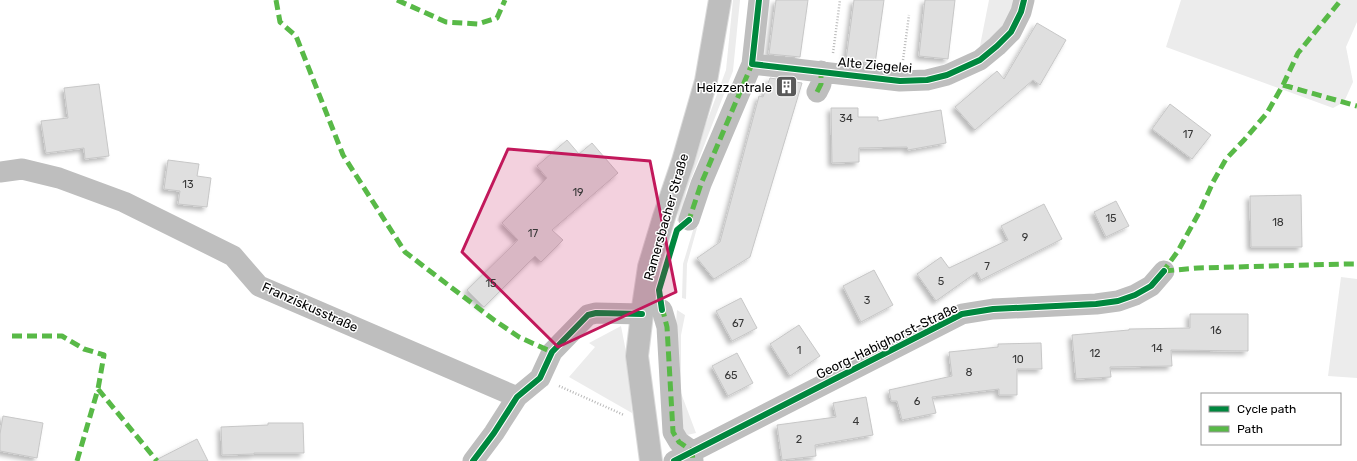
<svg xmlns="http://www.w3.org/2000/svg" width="1357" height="461" font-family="Rubik,sans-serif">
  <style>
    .green { fill: #ececec }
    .building { fill: #dfdfdf; stroke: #c7c7c7; filter: url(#shadow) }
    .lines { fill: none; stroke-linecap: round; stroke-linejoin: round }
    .major-casing { stroke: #dbdbdb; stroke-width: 24 }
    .path { stroke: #b9b9b9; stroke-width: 2.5; stroke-dasharray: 1 2; stroke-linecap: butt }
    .minor { stroke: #bebebe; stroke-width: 21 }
    .major { stroke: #bebebe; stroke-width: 22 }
    .quiet { stroke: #58b947; stroke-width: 5; stroke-dasharray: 10 5; stroke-linecap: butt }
    .cycleway-casing { stroke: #fff; stroke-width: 8 }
    .cycleway { stroke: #00873e; stroke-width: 6 }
    .marked { fill: #c2185b; fill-opacity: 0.2; stroke: #c2185b; stroke-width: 3; stroke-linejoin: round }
    .labels { text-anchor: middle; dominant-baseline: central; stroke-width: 3; stroke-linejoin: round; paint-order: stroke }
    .number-label { font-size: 11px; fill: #383838 }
    .street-label { font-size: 13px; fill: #000; stroke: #fff }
    .poi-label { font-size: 13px; fill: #000; stroke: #fff; text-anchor: end }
  </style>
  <defs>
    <filter id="shadow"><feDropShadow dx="-3.5" dy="3.5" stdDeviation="2" flood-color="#0004"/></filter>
  </defs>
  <rect width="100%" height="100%" fill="#fff"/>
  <path class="green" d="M733 0H740L733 71 686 192 681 222 677 221 681 191 726 70Z
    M989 0H1019L1017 10 978 56Z
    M1181 0H1357V22L1346 47 1353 82 1344 102 1333 108 1166 47Z
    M694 227 697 228 687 264 686 299 682 298 683 264Z
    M1341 277 1357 279V378L1328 376Z
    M677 310 685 315 681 335V393L696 433 678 437 673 361Z
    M621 326 628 362 632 413 569 377 595 347 589 343Z"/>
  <path class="building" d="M776 0H808L800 57 769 54Z
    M854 0H884L875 64 846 60Z
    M925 0H955L948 59 919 56Z
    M1037 23 1066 40 1040 85 1033 80 975 130 955 107 997 71 1004 79Z
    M770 78 802 83 750 257 714 279 697 258 720 242 759 96 763 97Z
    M99 84 109 156 85 159 84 148 46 153 41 121 68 118 64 88Z
    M1170 104 1211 135 1192 159 1152 129Z
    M831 108H858V117H878V121L941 110 946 143 908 150 907 147 859 148V162L832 163Z
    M567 140 579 154 592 143 618 173 552 230 563 240 541 262 535 256 484 307 467 290 518 240 502 223 547 178 537 166Z
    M168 160 199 164 197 176 211 178 207 207 178 204 180 191 164 189Z
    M1301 195 1302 247H1251L1250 196Z
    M1116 201 1129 226 1106 237 1094 212Z
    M1044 204 1062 239 981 280 977 272 936 301 917 274 941 257 949 268 1008 240 1001 226Z
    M874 270 893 305 861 322 843 286Z
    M741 298 757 328 732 341 716 311Z
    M1190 314H1248V351L1171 350 1172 366 1110 367 1111 377 1076 379 1072 335 1129 330V329L1190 328Z
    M799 325 820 356 790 376 770 344Z
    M1041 343 1042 369H1017V395H999V389L932 397 936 413 902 420 897 401H891L889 390 952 376 949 352 998 347V344Z
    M737 353 753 383 728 396 712 366Z
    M866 397 873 435 815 445 816 456 782 460 777 425 836 417 833 403Z
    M3 416 43 423 37 458 0 451V434Z
    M268 423H303L304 453H254V454L222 455 221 427 268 425Z
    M197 439 208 461H154Z"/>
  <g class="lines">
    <defs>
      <path id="major" d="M651 461 637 356 642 314 649 267 664 217 683 161 706 81 720 0"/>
    </defs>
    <use href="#major" class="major-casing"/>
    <path class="path" d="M833 53 840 0
      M903 60 909 15
      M559 386 624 415"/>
    <path class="minor" d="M759 0 752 64 900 81 927 80 947 75 980 60 997 46 1011 32 1021 12 1024 0
      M817 92 821 84V71
      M0 172 22 169 59 178 124 202 233 256 259 286 517 397
      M689 220 701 184 752 64
      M662 310 667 327 673 432 679 442 692 451 693 461
      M473 461 494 433 517 397 540 378 552 352 588 315 596 313 642 314
      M674 461 962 314 993 309 1096 304 1118 301 1135 295 1151 286 1164 271"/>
    <use href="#major" class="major"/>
    <path class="quiet" d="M276 0 280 22 296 36 343 155 405 252 494 320 519 337 552 352
      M397 0 446 22 478 24 497 18 505 0
      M1283 85 1357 106
      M817 92 821 84V71
      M686 222 689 220 701 184 752 64
      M1164 271 1198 268 1345 264H1357
      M1162 273 1178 251 1200 211 1213 182 1226 159 1245 139 1267 113 1283 85 1298 53 1341 0
      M662 307 667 327 673 432 679 442 692 451 693 461
      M12 336H62L84 349 104 355 98 389
      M77 461 98 389 157 461"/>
    <defs>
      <path id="cycleway" d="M759 0 752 64 900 81 927 80 947 75 980 60 997 46 1011 32 1021 12 1024 0
        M662 310 659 290 677 230 689 220
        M473 461 494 433 517 397 540 378 552 352 588 315 596 313 642 314
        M674 461 962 314 993 309 1096 304 1118 301 1135 295 1151 286 1164 271"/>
    </defs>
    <use href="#cycleway" class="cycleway-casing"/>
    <use href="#cycleway" class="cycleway"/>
  </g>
  <path class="marked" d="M508 149 650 161 676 292 558 347 462 252Z"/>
  <defs>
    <symbol id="building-square" viewBox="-11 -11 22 22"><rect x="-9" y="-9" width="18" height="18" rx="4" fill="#595959" stroke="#fff"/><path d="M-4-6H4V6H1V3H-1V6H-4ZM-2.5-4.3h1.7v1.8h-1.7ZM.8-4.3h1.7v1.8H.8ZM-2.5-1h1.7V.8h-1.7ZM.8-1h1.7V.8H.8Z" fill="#fff"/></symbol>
  </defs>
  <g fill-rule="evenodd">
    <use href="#building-square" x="774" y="74" width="25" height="25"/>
  </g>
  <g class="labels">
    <g class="number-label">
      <text x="846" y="118">34</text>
      <text x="1188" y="134">17</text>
      <text x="188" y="184">13</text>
      <text x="578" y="192">19</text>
      <text x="1111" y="218">15</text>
      <text x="1278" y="222">18</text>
      <text x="533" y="233">17</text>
      <text x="1025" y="237">9</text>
      <text x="987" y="266">7</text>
      <text x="941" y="281">5</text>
      <text x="491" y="283">15</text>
      <text x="867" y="300">3</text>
      <text x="738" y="323">67</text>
      <text x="1216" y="330">16</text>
      <text x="1157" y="348">14</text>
      <text x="799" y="350">1</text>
      <text x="1095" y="353">12</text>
      <text x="1018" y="359">10</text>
      <text x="969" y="372">8</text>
      <text x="731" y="375">65</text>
      <text x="917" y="401">6</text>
      <text x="856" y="421">4</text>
      <text x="799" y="439">2</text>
    </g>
    <g class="street-label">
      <text transform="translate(875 65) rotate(5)">Alte Ziegelei</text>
      <text transform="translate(666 217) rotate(-74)">Ramersbacher Straße</text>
      <text transform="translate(310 307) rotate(24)">Franziskusstraße</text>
      <text transform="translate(887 341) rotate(-26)">Georg-Habighorst-Straße</text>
    </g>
    <g class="poi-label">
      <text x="772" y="87">Heizzentrale</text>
    </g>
  </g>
  <rect x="1201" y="393" width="140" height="52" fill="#ffffff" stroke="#999999"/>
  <rect x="1209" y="406" width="20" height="6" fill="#00873e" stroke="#999999"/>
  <text x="1237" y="413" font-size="12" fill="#000000">Cycle path</text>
  <rect x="1209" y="426" width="20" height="6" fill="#58b947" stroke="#999999"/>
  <text x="1237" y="433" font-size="12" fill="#000000">Path</text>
</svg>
